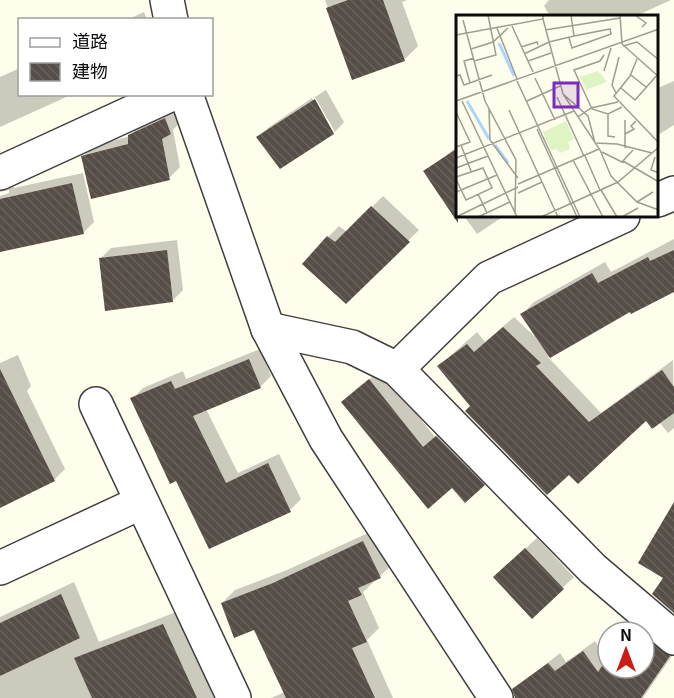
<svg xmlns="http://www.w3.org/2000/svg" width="674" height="698" font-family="Georgia,'Noto Sans JP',serif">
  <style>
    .shadow { fill: #0003 }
    .building { fill: url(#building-back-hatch) }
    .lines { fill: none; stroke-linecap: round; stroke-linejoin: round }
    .minor-casing { stroke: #3f3f3f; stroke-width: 36 }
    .tertiary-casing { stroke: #3f3f3f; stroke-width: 36 }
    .minor { stroke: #fff; stroke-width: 33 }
    .tertiary { stroke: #fff; stroke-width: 33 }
    .inset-river { fill: none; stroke: #a9d6fc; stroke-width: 3 }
    .inset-road { fill: none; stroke: #9e9d92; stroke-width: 1.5 }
    .view { fill: #7b2cbf; fill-opacity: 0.15; stroke: #7b2cbf; stroke-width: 3 }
    .inset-edge { fill: none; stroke: #0c0c0c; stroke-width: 3 }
  </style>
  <defs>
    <pattern id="building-back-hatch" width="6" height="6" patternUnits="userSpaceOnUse" patternTransform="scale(1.5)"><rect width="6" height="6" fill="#564e47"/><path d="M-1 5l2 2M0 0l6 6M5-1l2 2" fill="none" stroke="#69635d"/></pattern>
  </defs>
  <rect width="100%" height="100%" fill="#fffdeb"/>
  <path class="shadow" d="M325 0H407L402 2 418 46 404 60 353 78Z
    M549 0H671L636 16H550L544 6Z
    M144 12 147 20H127Z
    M20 68V94H73L0 127V77Z
    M674 81V125L658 135V88Z
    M326 90 344 122 335 132 315 97Z
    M312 98 334 133 280 167 258 137 269 127Z
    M176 108 181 121 173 130 180 167 169 178 83 157 94 146 130 136 141 124Z
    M458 146V207L425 172Z
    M83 173 94 222 83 233 0 251V196L9 193V190L0 192V187L12 184 14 188Z
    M383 196 419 230 346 302 328 237 339 226 347 232Z
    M464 216H504L477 234Z
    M674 239V291L630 310 548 357 601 413 673 360 674 428 668 433 659 422 646 418 569 473 472 406 439 366 477 332 485 342 514 317 535 337 522 314 534 302 605 262 611 272Z
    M177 240 183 290 172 301 100 259 111 248Z
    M260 349 271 376 260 387 206 409 238 473 279 454 301 499 290 510 177 479 132 399 143 388 183 371 186 379Z
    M18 355 31 386 27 391 65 469 54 480 0 507V363Z
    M381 370 435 437 448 426 495 474 484 484 452 486 354 391Z
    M377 529 393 564 363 592 379 628 367 640 393 698H271L285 692 254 628 222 603 235 590 287 570Z
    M537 538 574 577 532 617 506 566Z
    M74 582 99 642 176 612 216 698H0V617Z
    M642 615 674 653 643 698H535L524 682 560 653 566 662 595 641 608 660V668H644V632H627Z"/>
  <path class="building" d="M348 0H383L405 61 352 80 326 8Z
    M315 99 334 134 280 169 256 137Z
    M165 118 171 134 162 139 170 180 91 199 81 156 128 144V135Z
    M458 148V223L423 171Z
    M72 183 84 234 0 252V199Z
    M371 206 410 242 346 304 302 264 327 236 335 242Z
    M167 250 173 302 105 311 99 258Z
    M674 250V292L631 314 630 312 550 358 520 314 592 273 598 283 648 257 650 261Z
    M503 327 541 363 536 366 589 422 662 370 674 387V413L652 429 646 421 578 484 569 475 547 495 465 411 470 406 437 366 467 344 474 352Z
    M249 359 261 388 193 416 226 483 268 463 291 512 209 549 176 481 170 484 130 398 171 381 175 389Z
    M0 369 55 481 0 508Z
    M369 379 423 447 436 436 485 485 465 503 452 488 428 509 341 402Z
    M674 502V613L652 594 663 578 638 563Z
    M363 541 381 578 358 588 362 595 348 601 367 642 352 648 375 698H286L254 630 234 638 221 603 273 583Z
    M525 548 564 589 532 619 493 577Z
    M61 594 80 638 0 676V623Z
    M163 624 197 698H92L74 658Z
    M644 637 670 656 641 698H515L512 689 548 663 555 671 583 651 598 672 608 657V668H644Z"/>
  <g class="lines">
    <defs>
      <path id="minor" d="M0 173 172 94
        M658 200 674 193
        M268 329 352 347 397 369 593 569 674 638
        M397 369 489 278 623 216
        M96 404 234 698
        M0 568 142 502"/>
      <path id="tertiary" d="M167 0 171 20
        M186 94 268 329 326 439 496 698"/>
    </defs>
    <use href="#minor" class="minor-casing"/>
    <use href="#tertiary" class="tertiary-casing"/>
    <use href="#minor" class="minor"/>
    <use href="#tertiary" class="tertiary"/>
  </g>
  <g transform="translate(456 15)">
    <rect width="202" height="202" fill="#fffdeb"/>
    <path d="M142 56 151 67 130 75 124 62ZM110 106 118 124 112 127 114 134 104 138 101 134 95 135 87 117Z" fill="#dff4c3"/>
    <path class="inset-river" d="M43 28 58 61M11 86 33 124M39 130 52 148"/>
    <path class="inset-road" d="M115 0 118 21M164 0 166 29 203 62M179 0 190 8 186 12M87 4 107 79 144 135 155 161 181 187 203 195M7 5 29 86 60 145 59 198M56 11 77 57M41 13 61 64M89 15 164 3M0 20 87 4V0M167 31 181 27 203 45M65 32 81 27 82 30M15 34 37 27 52 13M68 39 93 27 118 21 154 14 155 19 116 33 113 23M148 40 144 46 118 55 136 94 152 99 166 92M181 44 174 61 158 81 203 128M18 46 40 40 32 0M72 46 95 38M148 56 155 33M175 60 190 72M0 61 4 60 8 70 36 60M79 63 99 105M61 66 124 202M14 68 8 46 18 43M165 73 179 85 203 58M160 78 156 70 163 42M107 79 132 101 139 128 161 129 196 138M101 82 128 141M0 86 203 14M6 86 61 202M71 86 104 71M33 94 34 125 62 163M53 95 102 202M0 97 14 127 0 132M152 99V121L159 122M122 102 135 93 162 87M81 114 121 202M169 119 178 114 175 111 180 106M5 130 15 156M169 133V105M146 137 166 147 177 135M129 141 144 175M199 142 195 155 203 158M0 143 118 96M117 145 147 202M167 146 203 167M0 153 32 141M0 162 27 153 36 173 10 185 0 164M62 169 143 134M145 175 161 202M0 177 41 160M62 178 86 167M22 179 31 198M181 187 197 177M0 202 62 172M22 202 54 187M85 202 162 167 203 132M166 202 182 193"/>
    <path class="view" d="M98 68H122V92H98Z"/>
    <rect width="202" height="202" class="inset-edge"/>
  </g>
  <rect x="18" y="18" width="195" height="78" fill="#ffffff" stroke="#9e9e9e" stroke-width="1.5"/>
  <rect x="30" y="38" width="30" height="9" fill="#ffffff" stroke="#9e9e9e" stroke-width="1.5"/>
  <text x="72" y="48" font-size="18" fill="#0c0c0c">道路</text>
  <rect x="30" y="63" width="30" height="18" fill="url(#building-back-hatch)" stroke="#9e9e9e" stroke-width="1.5"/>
  <text x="72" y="78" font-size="18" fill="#0c0c0c">建物</text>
  <g transform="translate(626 650)"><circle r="28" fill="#ffffff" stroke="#9e9e9e" stroke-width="1.5"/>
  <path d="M0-4.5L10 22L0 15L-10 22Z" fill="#c91d16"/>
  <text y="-9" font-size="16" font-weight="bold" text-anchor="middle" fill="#0c0c0c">N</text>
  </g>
</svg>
